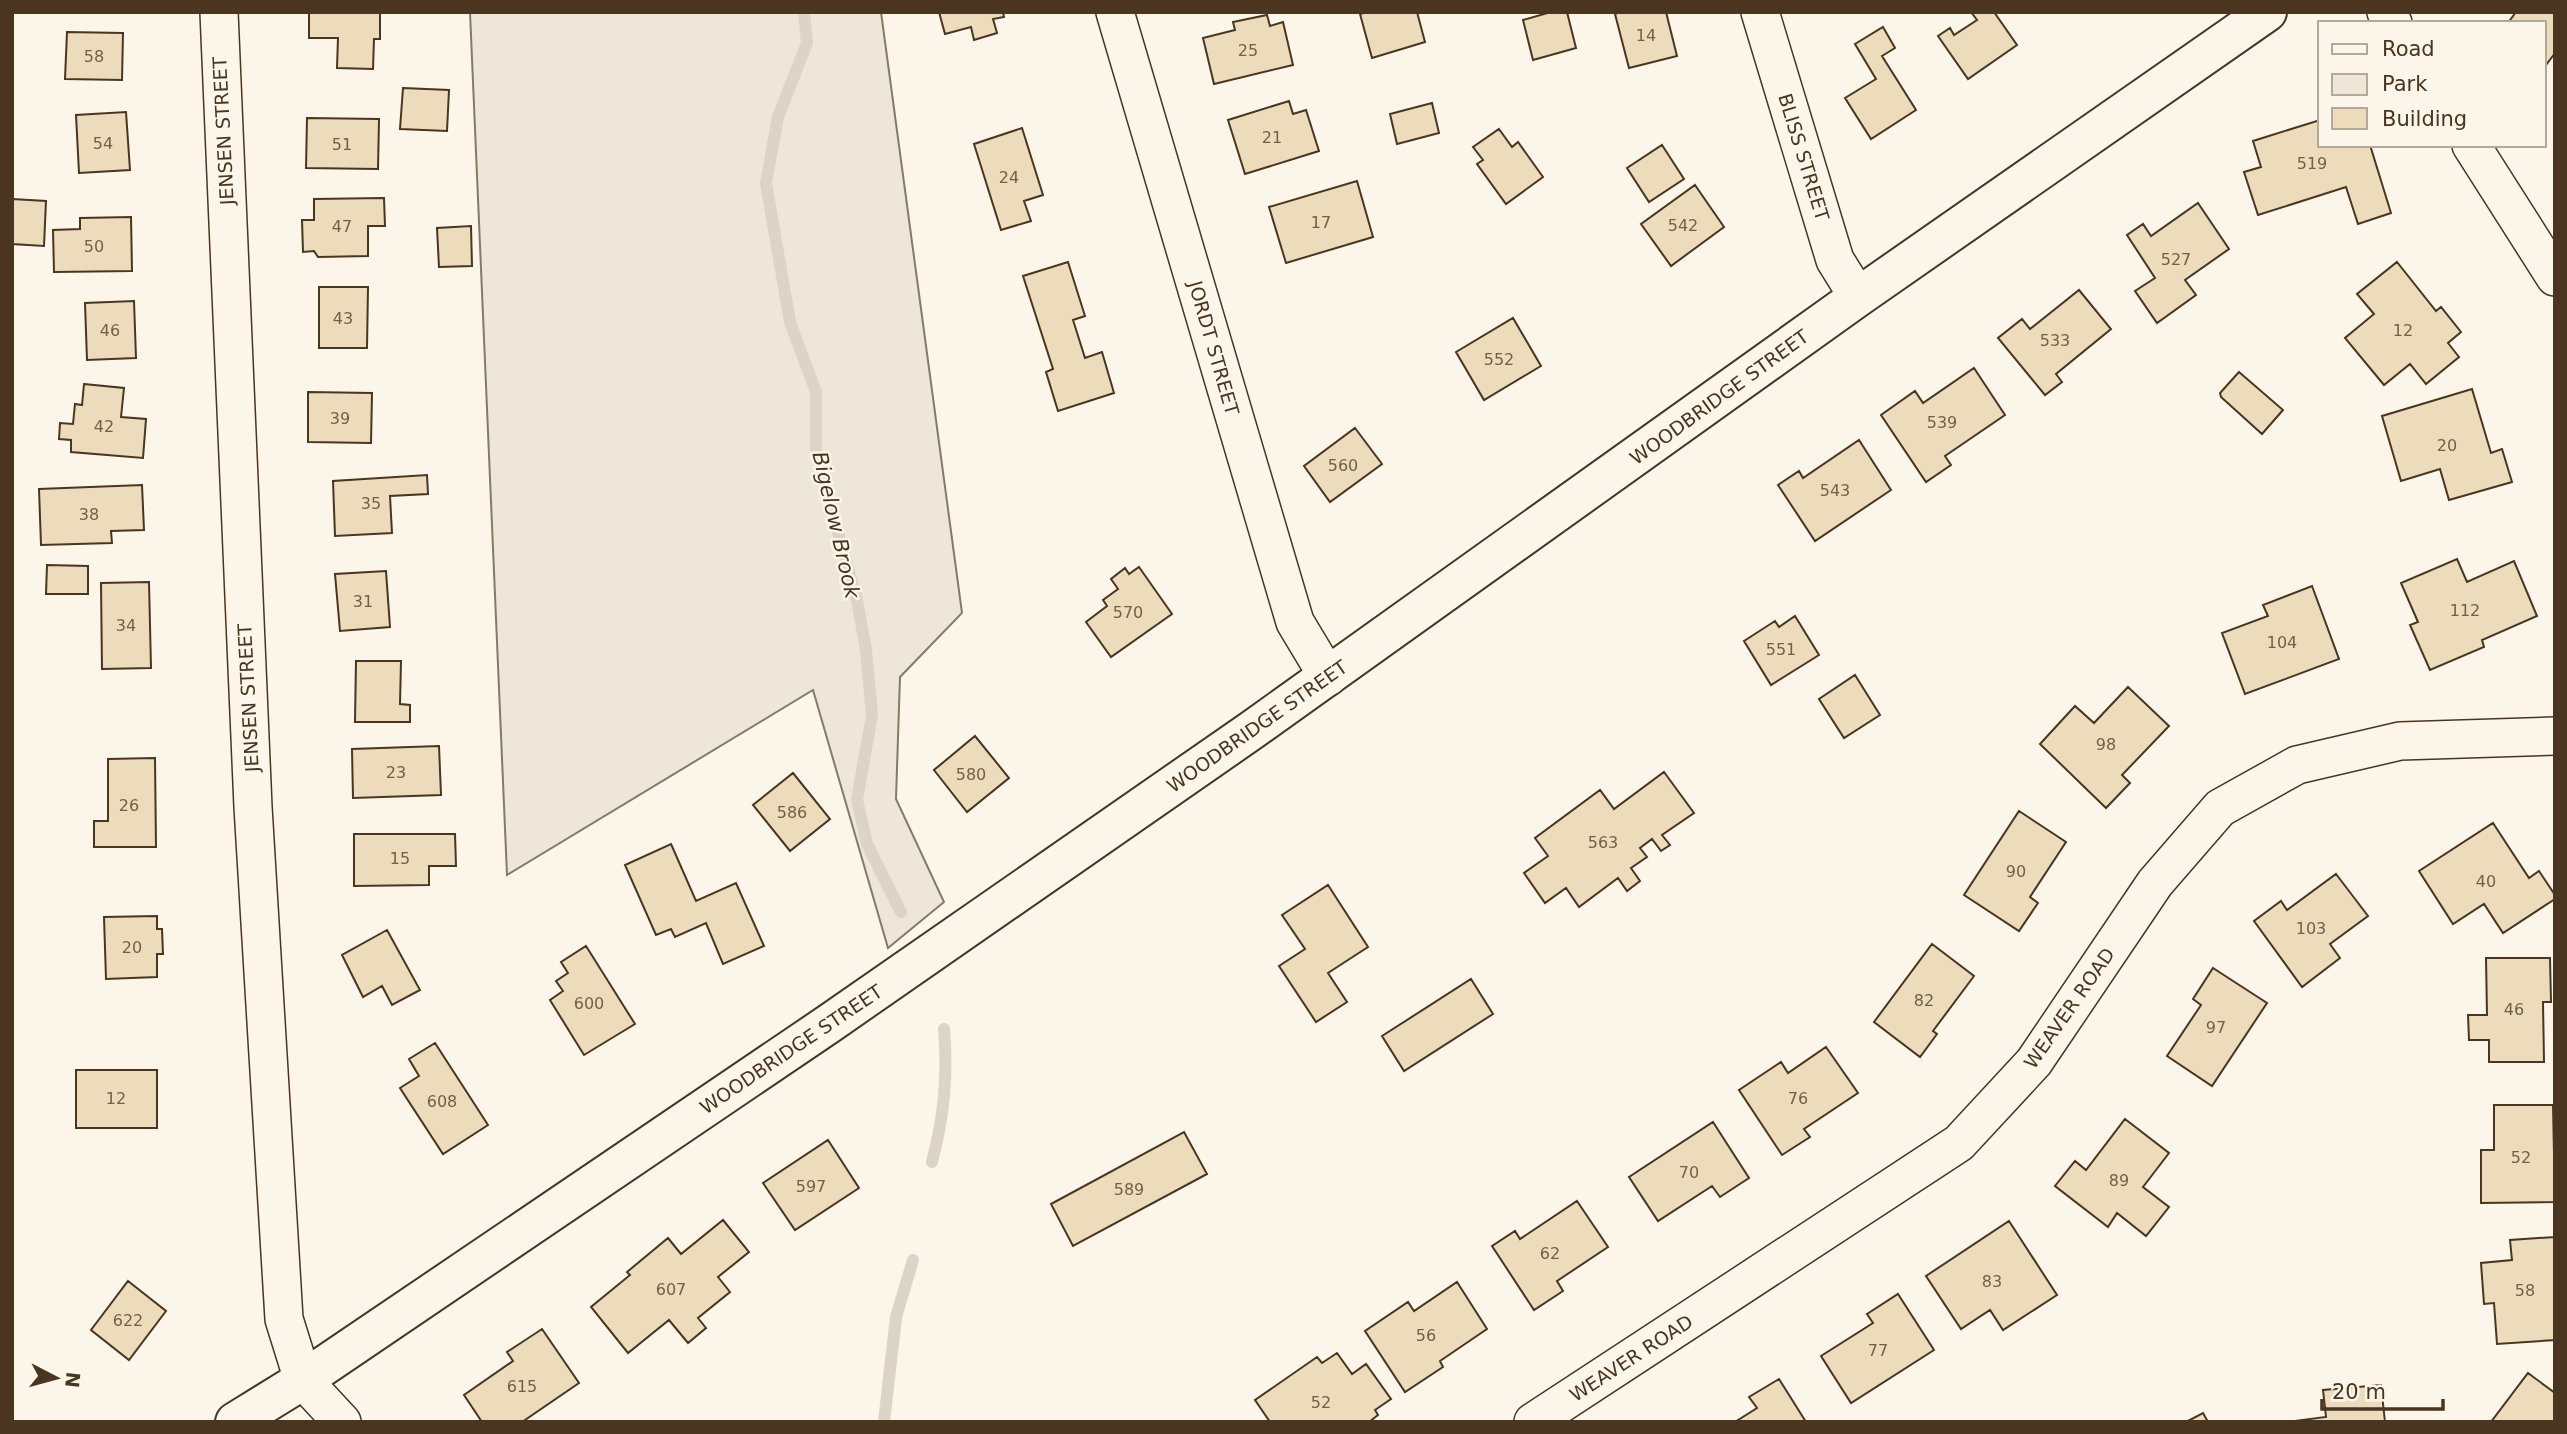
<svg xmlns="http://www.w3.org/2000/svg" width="2567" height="1434" font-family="'DejaVu Sans',sans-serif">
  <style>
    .green { fill: #ede6d9; stroke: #887966; stroke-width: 2 }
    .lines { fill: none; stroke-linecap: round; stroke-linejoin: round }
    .stream { stroke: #dcd4c6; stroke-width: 12 }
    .building { fill: #ecdcbc; stroke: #4a3520; stroke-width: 2 }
    .minor-casing { stroke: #4a3520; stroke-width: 40 }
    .secondary-casing { stroke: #4a3520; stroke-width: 42 }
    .minor { stroke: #fbf6e9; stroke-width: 37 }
    .secondary { stroke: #fbf6e9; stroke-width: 38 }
    .labels { text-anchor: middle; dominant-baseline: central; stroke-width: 5; stroke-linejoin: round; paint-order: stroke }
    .number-label { font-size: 16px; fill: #725f47 }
    .street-label { font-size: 19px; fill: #4a3520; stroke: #fbf6e9 }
    .water-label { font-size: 21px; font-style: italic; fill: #4a3520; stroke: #fbf6e9 }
  </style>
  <rect width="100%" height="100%" fill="#fbf6e9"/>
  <path class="green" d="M470 12H881L962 613 900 677 896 799 944 902 888 948 813 690 507 875Z"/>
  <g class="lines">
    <path class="stream" d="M804 12 807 43 778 117 766 183 790 322 816 392V453L857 600 866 650 872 715 857 800 867 844 901 912
      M932 1162C944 1116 948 1077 944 1029
      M884 1422 896 1317 913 1260"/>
  </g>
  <path class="building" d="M309 12H380V39H374L373 69 337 68 338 38H309Z
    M939 12H1003L1004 17 993 19 997 33 974 40 971 27 945 34Z
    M1367 12H1417L1425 42 1372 58 1360 14Z
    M1551 12H1567L1576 48 1533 60 1523 20Z
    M1620 12H1666L1677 56 1629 68 1615 14Z
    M1971 12H1994L2017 45 1968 79 1938 36 1950 28 1954 35 1977 20Z
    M2516 12H2555V53L2546 65 2544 63V23H2508Z
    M1267 15 1270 26 1283 22 1293 65 1214 84 1203 38 1235 30 1233 22Z
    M1883 27 1895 48 1882 56 1916 110 1871 139 1845 98 1876 79 1855 44Z
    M67 32 123 33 122 80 65 79Z
    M403 88 449 90 447 131 400 129Z
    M1289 101 1293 114 1306 110 1319 151 1245 174 1228 120Z
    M1432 103 1439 133 1397 144 1390 114Z
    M126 112 130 170 79 173 76 115Z
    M307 118 379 119 378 169 306 168Z
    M2320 120V145H2370L2391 213 2358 224 2346 187 2258 215 2244 172 2261 167 2253 141Z
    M1022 128 1043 195 1024 201 1031 221 1001 230 974 144Z
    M1499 129 1512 147 1518 142 1543 177 1506 204 1477 164 1483 160 1473 147Z
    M1662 145 1684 179 1649 202 1627 168Z
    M1357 181 1373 237 1286 263 1269 207Z
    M1695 185 1724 227 1671 266 1641 224Z
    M384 198 385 226H368V256L318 257 314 251 303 252 302 220H314V199Z
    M12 199 46 201 44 246 12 244Z
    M2198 203 2229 249 2185 280 2196 295 2157 323 2135 291 2155 278 2127 235 2143 224 2151 236Z
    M131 217 132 271 54 272 53 230 80 229V218Z
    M471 226 472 266 439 267 437 228Z
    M1068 262 1085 316 1073 320 1085 358 1102 352 1114 393 1058 411 1046 372 1053 369 1023 276Z
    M2397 262 2436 311 2441 307 2461 332 2448 343 2459 357 2426 384 2410 364 2384 385 2345 338 2374 314 2357 294Z
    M319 287H368L367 348H319Z
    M2079 290 2111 329 2056 374 2062 382 2045 395 1998 338 2022 319 2030 329Z
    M134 301 136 358 87 360 85 303Z
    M1513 318 1541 366 1484 400 1456 352Z
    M1974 368 2005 415 1945 456 1951 465 1926 482 1881 415 1915 391 1923 403Z
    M2239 372 2283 410 2262 434 2221 397 2220 393Z
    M84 384 124 388 121 417 146 419 143 458 71 452V440L59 439 60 423 73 424 75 404 82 405Z
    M2472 389 2491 453 2502 449 2512 482 2449 500 2440 469 2401 481 2382 416Z
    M308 392 372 393 371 443 308 442Z
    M1355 428 1382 464 1330 502 1304 466Z
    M1859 440 1891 490 1815 541 1778 485 1799 471 1803 478Z
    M427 475 428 494 390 496 392 533 335 536 333 481Z
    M142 485 144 530 111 531 112 543 41 545 39 489Z
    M2457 559 2467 582 2514 561 2537 616 2482 640 2484 647 2430 670 2410 625 2418 622 2401 583Z
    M47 565 88 566V594H46Z
    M1139 567 1172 614 1111 657 1086 622 1107 606 1103 600 1118 589 1111 579 1125 568 1129 574Z
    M386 571 390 627 340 631 335 574Z
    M149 582 151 668 102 669 101 583Z
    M2312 586 2339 659 2245 694 2222 633 2268 616 2263 605Z
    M1795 616 1819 655 1771 685 1744 641 1775 621 1779 627Z
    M356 661H401L400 704 410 705V722H355Z
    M1855 675 1880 715 1844 738 1819 699Z
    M2128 687 2169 726 2122 775 2130 783 2106 808 2040 744 2075 706 2094 723Z
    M975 736 1009 778 967 812 934 770Z
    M439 746 441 795 353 798 352 749Z
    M155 758 156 847H94V821H108V759Z
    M1664 772 1694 813 1662 835 1670 845 1661 851 1652 839 1640 848 1647 857 1631 868 1640 881 1627 891 1618 878 1579 907 1566 888 1545 903 1524 873 1548 856 1535 838 1600 790 1614 809Z
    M793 773 830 819 790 851 753 805Z
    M2019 811 2066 842 2030 897 2038 903 2019 931 1964 895Z
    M2493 823 2529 878 2539 871 2555 895V899L2503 933 2484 904 2453 924 2419 871Z
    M354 834H455L456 866H429V885L354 886Z
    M671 844 696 901 736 883 764 946 723 964 706 923 675 937 671 929 656 935 625 865Z
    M2336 874 2368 916 2330 944 2340 958 2302 987 2254 921 2281 901 2287 910Z
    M1328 885 1368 947 1328 973 1347 1002 1316 1022 1279 966 1305 949 1282 915Z
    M157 916V929H162L163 954H157V977L106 979 104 917Z
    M387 930 420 990 392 1005 382 986 363 997 342 955Z
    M1932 944 1974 976 1933 1031 1937 1034 1920 1057 1874 1022Z
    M586 946 635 1024 584 1055 550 1000 563 991 556 981 568 973 561 962Z
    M2486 958H2550L2551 1002H2543L2544 1062H2489V1040H2469L2468 1015H2487Z
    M2213 968 2267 1003 2212 1086 2167 1056 2201 1005 2193 999Z
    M1471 979 1493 1014 1404 1071 1382 1036Z
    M435 1043 488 1125 443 1154 400 1088 419 1076 409 1059Z
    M1826 1047 1858 1093 1804 1129 1810 1137 1782 1155 1739 1090 1781 1062 1788 1073Z
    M76 1070H157V1128H76Z
    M2494 1105H2553L2555 1202 2481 1203V1150H2494Z
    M2125 1119 2169 1153 2143 1187 2169 1207 2146 1236 2117 1213 2108 1227 2055 1186 2075 1161 2086 1170Z
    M1713 1122 1749 1178 1720 1197 1712 1186 1658 1221 1629 1177Z
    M1184 1132 1207 1174 1073 1246 1051 1204Z
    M828 1140 859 1188 795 1230 763 1183Z
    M1577 1201 1608 1247 1557 1281 1563 1291 1534 1310 1492 1246 1515 1231 1520 1239Z
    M723 1220 749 1252 718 1277 730 1292 698 1318 706 1328 688 1343 669 1320 628 1353 591 1307 630 1275 627 1272 668 1238 681 1254Z
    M2009 1221 2057 1295 2003 1330 1990 1310 1961 1329 1926 1276Z
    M2555 1237V1340L2497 1344 2494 1303 2484 1304 2481 1263 2512 1260 2510 1240Z
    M128 1281 166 1311 129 1360 91 1330Z
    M1457 1282 1487 1329 1440 1361 1443 1367 1405 1392 1365 1331 1408 1302 1414 1311Z
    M1898 1294 1934 1350 1851 1403 1821 1356 1873 1323 1867 1314Z
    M542 1329 579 1383 522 1422H482L464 1395 513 1361 507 1352Z
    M1337 1353 1352 1374 1366 1364 1391 1399 1375 1410 1378 1415 1369 1422H1270L1255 1400 1317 1357 1322 1363Z
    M2528 1373 2555 1393V1421L2491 1422Z
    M1779 1379 1806 1422H1735L1757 1408 1749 1397Z
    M2381 1385 2385 1422H2287L2326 1417 2323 1390Z
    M2203 1413 2208 1422H2186Z"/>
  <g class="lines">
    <defs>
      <path id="minor" d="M219 12 253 807 284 1319 303 1380 342 1422
        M1115 12 1295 622 1328 677
        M1760 12 1835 260 1858 297
        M2386 12 2393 23
        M2471 145 2555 277
        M1533 1422 1959 1143 2034 1062 2155 883 2220 808 2297 765 2400 741 2555 736"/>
      <path id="secondary" d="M235 1422 303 1380 830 1023 1252 730 1858 297 2267 12"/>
    </defs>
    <use href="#minor" class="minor-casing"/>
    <use href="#secondary" class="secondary-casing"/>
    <use href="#minor" class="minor"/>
    <use href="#secondary" class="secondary"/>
  </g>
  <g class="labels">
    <g class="number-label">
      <text x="1646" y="35">14</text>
      <text x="1248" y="50">25</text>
      <text x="94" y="56">58</text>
      <text x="1272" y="137">21</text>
      <text x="103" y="143">54</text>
      <text x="342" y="144">51</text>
      <text x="2312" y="163">519</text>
      <text x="1009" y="177">24</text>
      <text x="1321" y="222">17</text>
      <text x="1683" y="225">542</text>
      <text x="342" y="226">47</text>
      <text x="94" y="246">50</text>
      <text x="2176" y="259">527</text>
      <text x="343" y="318">43</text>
      <text x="110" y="330">46</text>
      <text x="2403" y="330">12</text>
      <text x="2055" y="340">533</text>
      <text x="1499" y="359">552</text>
      <text x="340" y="418">39</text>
      <text x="1942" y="422">539</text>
      <text x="104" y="426">42</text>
      <text x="2447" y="445">20</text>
      <text x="1343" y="465">560</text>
      <text x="1835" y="490">543</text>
      <text x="371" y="503">35</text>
      <text x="89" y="514">38</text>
      <text x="363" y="601">31</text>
      <text x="2465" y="610">112</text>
      <text x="1128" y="612">570</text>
      <text x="126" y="625">34</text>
      <text x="2282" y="642">104</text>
      <text x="1781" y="649">551</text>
      <text x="2106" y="744">98</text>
      <text x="396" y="772">23</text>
      <text x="971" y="774">580</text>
      <text x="129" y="805">26</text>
      <text x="792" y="812">586</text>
      <text x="1603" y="842">563</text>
      <text x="400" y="858">15</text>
      <text x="2016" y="871">90</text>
      <text x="2486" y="881">40</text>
      <text x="2311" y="928">103</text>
      <text x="132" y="947">20</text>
      <text x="1924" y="1000">82</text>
      <text x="589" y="1003">600</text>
      <text x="2514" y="1009">46</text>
      <text x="2216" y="1027">97</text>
      <text x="116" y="1098">12</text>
      <text x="1798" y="1098">76</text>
      <text x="442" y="1101">608</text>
      <text x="2521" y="1157">52</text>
      <text x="1689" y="1172">70</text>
      <text x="2119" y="1180">89</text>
      <text x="811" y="1186">597</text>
      <text x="1129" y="1189">589</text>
      <text x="1550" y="1253">62</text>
      <text x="1992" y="1281">83</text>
      <text x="671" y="1289">607</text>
      <text x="2525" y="1290">58</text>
      <text x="128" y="1320">622</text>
      <text x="1426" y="1335">56</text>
      <text x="1878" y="1350">77</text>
      <text x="522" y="1386">615</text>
      <text x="1321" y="1402">52</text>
    </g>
    <g class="street-label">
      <text transform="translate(223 131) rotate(-93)">JENSEN STREET</text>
      <text transform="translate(1804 157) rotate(73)">BLISS STREET</text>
      <text transform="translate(1214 348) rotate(74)">JORDT STREET</text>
      <text transform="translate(1719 397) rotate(-36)">WOODBRIDGE STREET</text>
      <text transform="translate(248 698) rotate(-93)">JENSEN STREET</text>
      <text transform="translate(1257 726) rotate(-35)">WOODBRIDGE STREET</text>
      <text transform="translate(2069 1008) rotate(-55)">WEAVER ROAD</text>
      <text transform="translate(791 1049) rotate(-34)">WOODBRIDGE STREET</text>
      <text transform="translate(1631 1358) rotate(-33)">WEAVER ROAD</text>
    </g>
    <g class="water-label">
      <text transform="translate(836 525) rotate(77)">Bigelow Brook</text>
    </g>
  </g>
  <rect width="2567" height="1434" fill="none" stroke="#4a3520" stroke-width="28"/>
  <rect x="2318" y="21" width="228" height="126" fill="#fbf6e9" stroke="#b4a999" stroke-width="2"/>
  <rect x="2332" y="44" width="35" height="10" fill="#fbf6e9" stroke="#b4a999" stroke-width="2"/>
  <text x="2382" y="56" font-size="21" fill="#4a3520">Road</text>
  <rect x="2332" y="74" width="35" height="21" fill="#ede6d9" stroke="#b4a999" stroke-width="2"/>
  <text x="2382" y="91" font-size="21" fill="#4a3520">Park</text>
  <rect x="2332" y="108" width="35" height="21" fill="#ecdcbc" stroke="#b4a999" stroke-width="2"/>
  <text x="2382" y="126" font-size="21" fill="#4a3520">Building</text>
  <g transform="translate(56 1378) rotate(96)" stroke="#fbf6e9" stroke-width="5" paint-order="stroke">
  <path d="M0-5L12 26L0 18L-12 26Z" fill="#4a3520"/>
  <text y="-10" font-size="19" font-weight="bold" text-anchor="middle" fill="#4a3520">N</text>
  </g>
  <path d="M2322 1399v10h121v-10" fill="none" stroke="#4a3520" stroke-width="3.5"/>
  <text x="2332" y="1399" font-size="21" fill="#4a3520" stroke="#fbf6e9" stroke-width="5" paint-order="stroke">20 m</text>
</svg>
